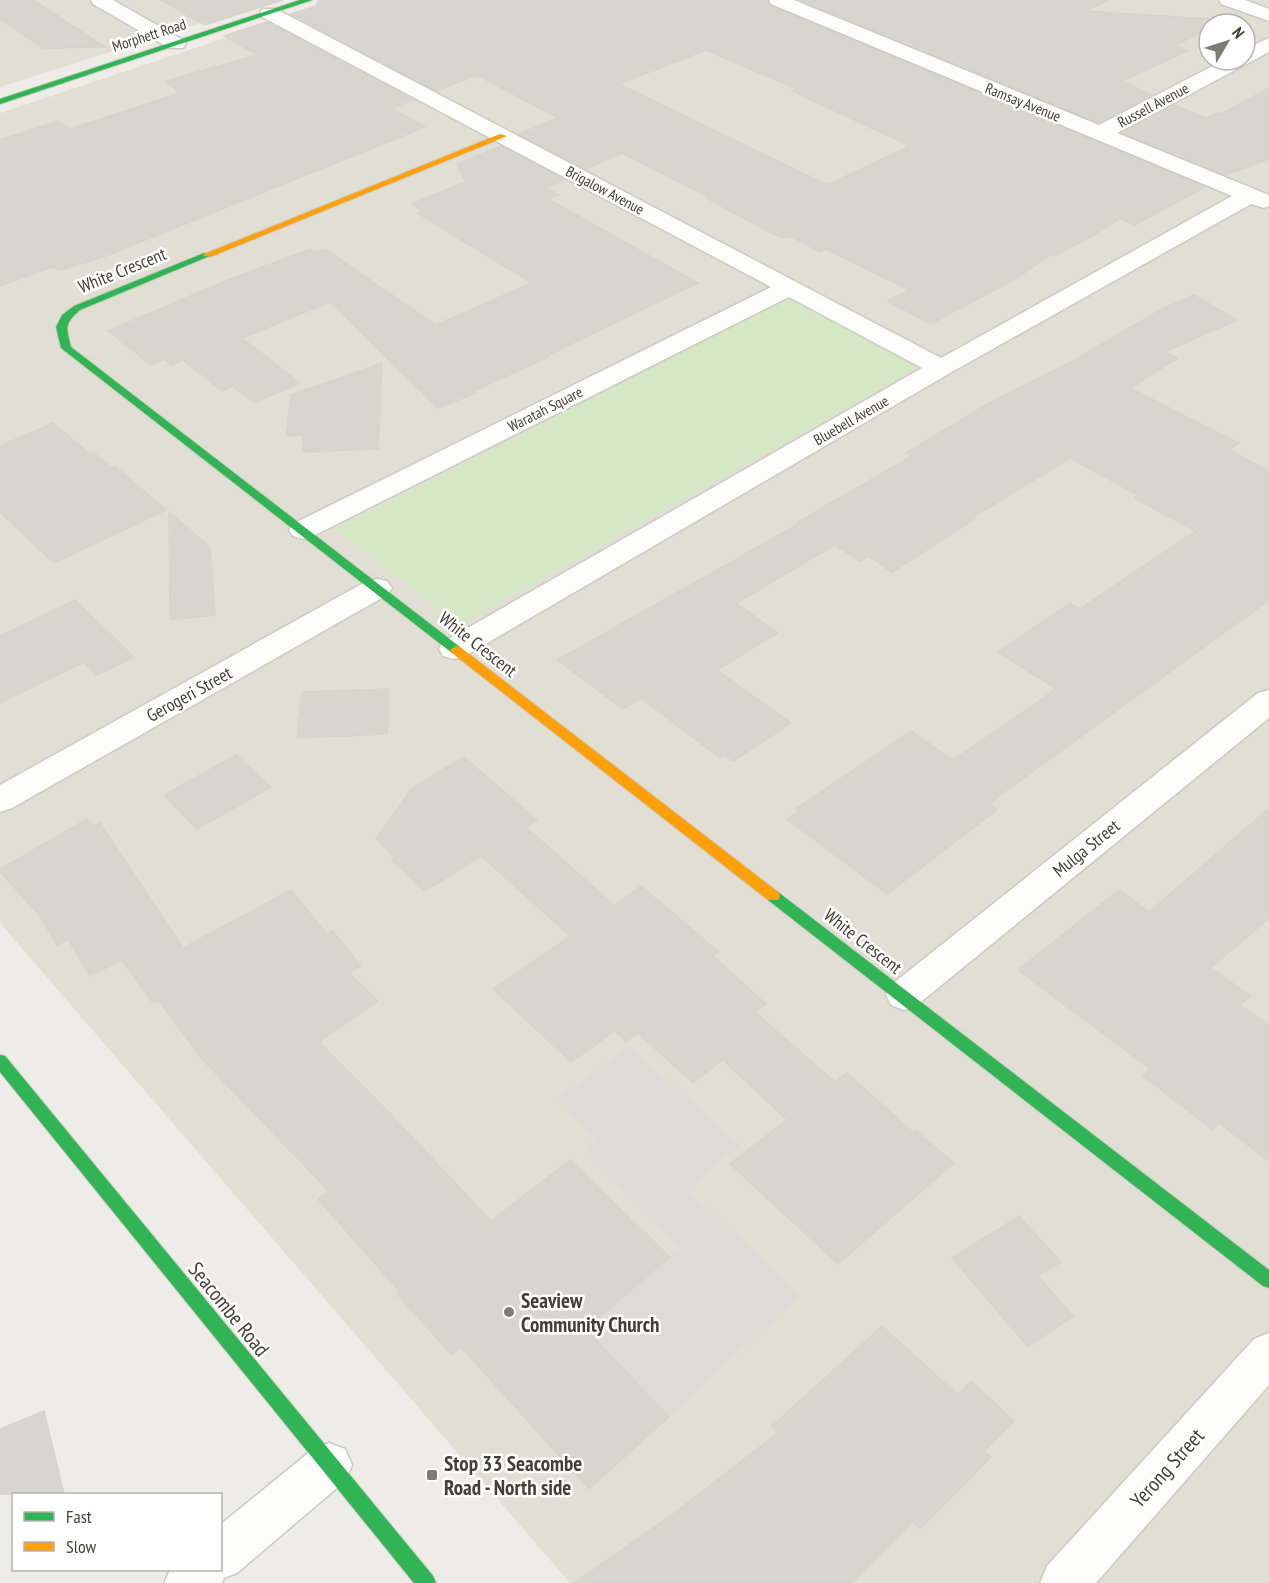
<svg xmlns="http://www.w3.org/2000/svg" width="1269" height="1583" font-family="'PT Sans Narrow',sans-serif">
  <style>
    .residential { fill: #e1dfd3; fill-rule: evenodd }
    .green { fill: #d4e8c6 }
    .parking { fill: #dddbd6 }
    .building { fill: #d7d5ce; stroke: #d6d4cc; stroke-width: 1.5; fill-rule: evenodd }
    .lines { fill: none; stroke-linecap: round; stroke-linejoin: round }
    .street-casing { stroke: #cbcac4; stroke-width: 3 }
    .fast-casing { stroke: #cccbbd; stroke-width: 2 }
    .slow-casing { stroke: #cccbbd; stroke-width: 2 }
    .street { fill: #fcfcfb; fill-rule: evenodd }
    .fast { fill: #30b455; fill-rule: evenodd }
    .slow { fill: #ff9f0a; fill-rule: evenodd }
    .poi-dot { fill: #7e7c72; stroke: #fff; stroke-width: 2 }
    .labels { text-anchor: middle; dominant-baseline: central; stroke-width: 5; stroke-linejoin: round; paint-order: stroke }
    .far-street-label { font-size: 15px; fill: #423f33; stroke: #fff }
    .street-label { font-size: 18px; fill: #423f33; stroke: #fff }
    .near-poi-label { font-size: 21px; font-weight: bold; fill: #423f33; stroke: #fff; text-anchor: start }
    .near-street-label { font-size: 21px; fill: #423f33; stroke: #fff }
  </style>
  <rect width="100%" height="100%" fill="#eeece6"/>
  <path class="residential" d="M0 0H273L0 87Z
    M339 0H1269V1583H570L0 923V113ZM1209 24H1245V60H1209Z"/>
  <path class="green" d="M792 297 921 366 459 625 335 528Z"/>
  <path class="parking" d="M629 1046 740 1145 688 1190 800 1295 669 1417 585 1329 670 1257 684 1249 583 1149 596 1137 557 1099Z"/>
  <path class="building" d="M0 0H34L105 47 43 48 0 19Z
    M161 0H283L205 25Z
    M319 0H767L770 6 1205 187 1135 225 1120 218 1092 236 1055 256 1052 254 1017 278 931 324 887 301 909 290 826 249 821 252 790 236 786 238 773 234 708 199 711 198 622 153 586 169 519 134 558 118 477 75 436 91 291 14 316 6ZM706 50 797 89 792 91 910 146 827 185 619 84Z
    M800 0H1109L1085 11 1227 20 1219 24H1209V29L1175 45 1188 51 1122 81 1152 95 1099 123Z
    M267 22 413 100 391 108 425 127 106 256 61 270 52 267 0 286V140L58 121 70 129 179 93 165 81 258 55 224 36Z
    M1269 88V159L1227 175 1122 133 1175 105 1206 118 1218 113 1221 114Z
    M501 146 564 180 545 188 558 195 548 199 698 283 546 356 548 357 474 391 476 393 438 408 330 302 242 338 300 383 254 403 233 386 222 391 183 360 171 365 164 359 151 365 108 331 228 280 310 249 316 252 325 249 436 325 532 283 417 213 422 211 412 204 465 182 457 164Z
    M1194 295 1237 320 1165 352 1178 358 1130 388 1239 443 1229 450 1269 471V600L1002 794 990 804 997 810 887 894 787 819 799 811 796 809 911 731 953 760 1056 689 998 652 1070 603 1080 609 1195 531 1134 498 1138 495 1070 458 972 518 975 519 892 572 868 556 860 561 835 545 736 603 778 633 717 670 791 723 733 761 725 755 720 758 641 698 623 709 557 660 800 523 798 522 912 456 906 453 991 402 1071 362 1160 310Z
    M382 363 378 449 302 452 303 435 286 436 291 395Z
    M53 423 89 453 93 452 112 468 115 466 166 510 54 563 0 512V446Z
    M169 512 210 547 215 615 170 620Z
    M75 600 134 657 97 675 84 662 0 703V636Z
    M389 689 387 734 297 738 302 692Z
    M236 755 271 787 197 829 164 795Z
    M464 757 537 820 526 827 614 905 641 886 719 952 713 956 766 1004 755 1012 835 1082 847 1073 914 1133 916 1131 954 1163 838 1264 730 1164 787 1120 723 1060 693 1083 638 1033 626 1041 615 1031 571 1062 493 989 570 936 481 856 425 891 392 860 395 858 376 839 412 788Z
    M1269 808V918L1211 968 1251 996 1240 1005 1269 1025V1161L1219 1123 1212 1129 1143 1076 1150 1069 1018 970 1119 890 1149 912Z
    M87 819 94 826 100 823 183 948 291 890 327 934 333 931 361 966 349 973 378 1001 319 1042 381 1104 491 1221 570 1160 670 1257 585 1329 669 1417 589 1489 461 1347 452 1355 397 1294 400 1292 318 1199 329 1191 201 1058 158 1000 153 1003 122 960 90 976 68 939 57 945 40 916 0 872V869Z
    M1019 1216 1061 1262 1038 1276 1073 1316 1028 1347 952 1258Z
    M882 1326 958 1395 971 1381 1014 1421 984 1451 991 1457 920 1529 913 1521 851 1583H574L670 1516 778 1433 772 1426Z
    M44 1411 64 1494H0V1429Z"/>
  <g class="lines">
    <defs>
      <path id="street" d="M91 0H113L183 40 186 44 183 48H169L93 4Z
        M769 0H794L1099 125 1224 60H1245V49L1269 38V52L1117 133 1269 195V206L1264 208 1251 204 950 373 465 656 454 659 443 656 439 649 443 642 922 368 789 297 313 536 303 539 293 536 289 530 293 524 771 287 262 17 260 13 262 9H276L941 358 1232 196 771 4Z
        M1219 0H1245L1269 9V21L1221 4Z
        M377 579 387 581 392 588 387 595 12 808 0 812V785L367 581Z
        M1269 690V718L917 1005 904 1010 891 1005 886 995 891 985 1258 693Z
        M1269 1333V1385L1096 1583H1040L1047 1566 1254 1339Z
        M329 1443 345 1449 352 1465 345 1481 237 1573 224 1578 222 1583H164L170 1570H220V1525L313 1449Z"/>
      <path id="fast" d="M300 0H312L0 104V99Z
        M204 253 212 255 80 310C64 324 66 327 71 347L460 647 462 650 460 653H452L61 348 56 327 62 315 74 306Z
        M773 891 778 892 1269 1270V1288L1263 1286 768 900 766 896 768 892Z
        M0 1055 5 1056 433 1576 436 1583H414L0 1072Z"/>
      <path id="slow" d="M500 134 507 136 210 257 202 255Z
        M456 646 460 647 778 892 780 896 778 900H768L452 653 450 650Z"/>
    </defs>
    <use href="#street" class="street-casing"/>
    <use href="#fast" class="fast-casing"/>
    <use href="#slow" class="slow-casing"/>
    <use href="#street" class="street"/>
    <use href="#fast" class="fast"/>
    <use href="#slow" class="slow"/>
  </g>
  <g class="poi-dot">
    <circle cx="509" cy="1312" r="6"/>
    <rect x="426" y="1469" width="12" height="12" rx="3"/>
  </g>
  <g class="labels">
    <g class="far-street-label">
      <text transform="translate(149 35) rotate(-18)">Morphett Road</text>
      <text transform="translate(1023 102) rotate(22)">Ramsay Avenue</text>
      <text transform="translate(1153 105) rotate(-28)">Russell Avenue</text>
      <text transform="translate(605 190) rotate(28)">Brigalow Avenue</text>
      <text transform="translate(545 409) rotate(-27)">Waratah Square</text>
      <text transform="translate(851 420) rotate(-30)">Bluebell Avenue</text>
    </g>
    <g class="street-label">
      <text transform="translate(122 270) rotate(-22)">White Crescent</text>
      <text transform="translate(478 644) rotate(38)">White Crescent</text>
      <text transform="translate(189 694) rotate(-29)">Gerogeri Street</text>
      <text transform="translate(1086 848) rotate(-39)">Mulga Street</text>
      <text transform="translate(863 941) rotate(38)">White Crescent</text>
    </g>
    <g class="near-poi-label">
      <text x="521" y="1300">Seaview<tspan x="521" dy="24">Community Church</tspan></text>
      <text x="444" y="1463">Stop 33 Seacombe<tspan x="444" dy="24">Road - North side</tspan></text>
    </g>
    <g class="near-street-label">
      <text transform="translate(229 1309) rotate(51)">Seacombe Road</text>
      <text transform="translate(1167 1468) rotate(-48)">Yerong Street</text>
    </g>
  </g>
  <rect x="12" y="1493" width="210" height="78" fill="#ffffff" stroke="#b3b2ad" stroke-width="1.5"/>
  <rect x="24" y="1512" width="30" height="9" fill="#30b455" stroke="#b3b2ad" stroke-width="1.5"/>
  <text x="66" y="1523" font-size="18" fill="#423f33">Fast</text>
  <rect x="24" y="1542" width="30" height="9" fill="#ff9f0a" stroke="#b3b2ad" stroke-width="1.5"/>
  <text x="66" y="1553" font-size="18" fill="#423f33">Slow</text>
  <g transform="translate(1227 42) rotate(51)"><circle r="28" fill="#ffffff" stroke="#b3b2ad" stroke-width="1.5"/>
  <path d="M0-4.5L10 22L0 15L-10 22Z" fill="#7e7c72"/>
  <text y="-9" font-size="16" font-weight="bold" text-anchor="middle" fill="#423f33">N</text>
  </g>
</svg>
